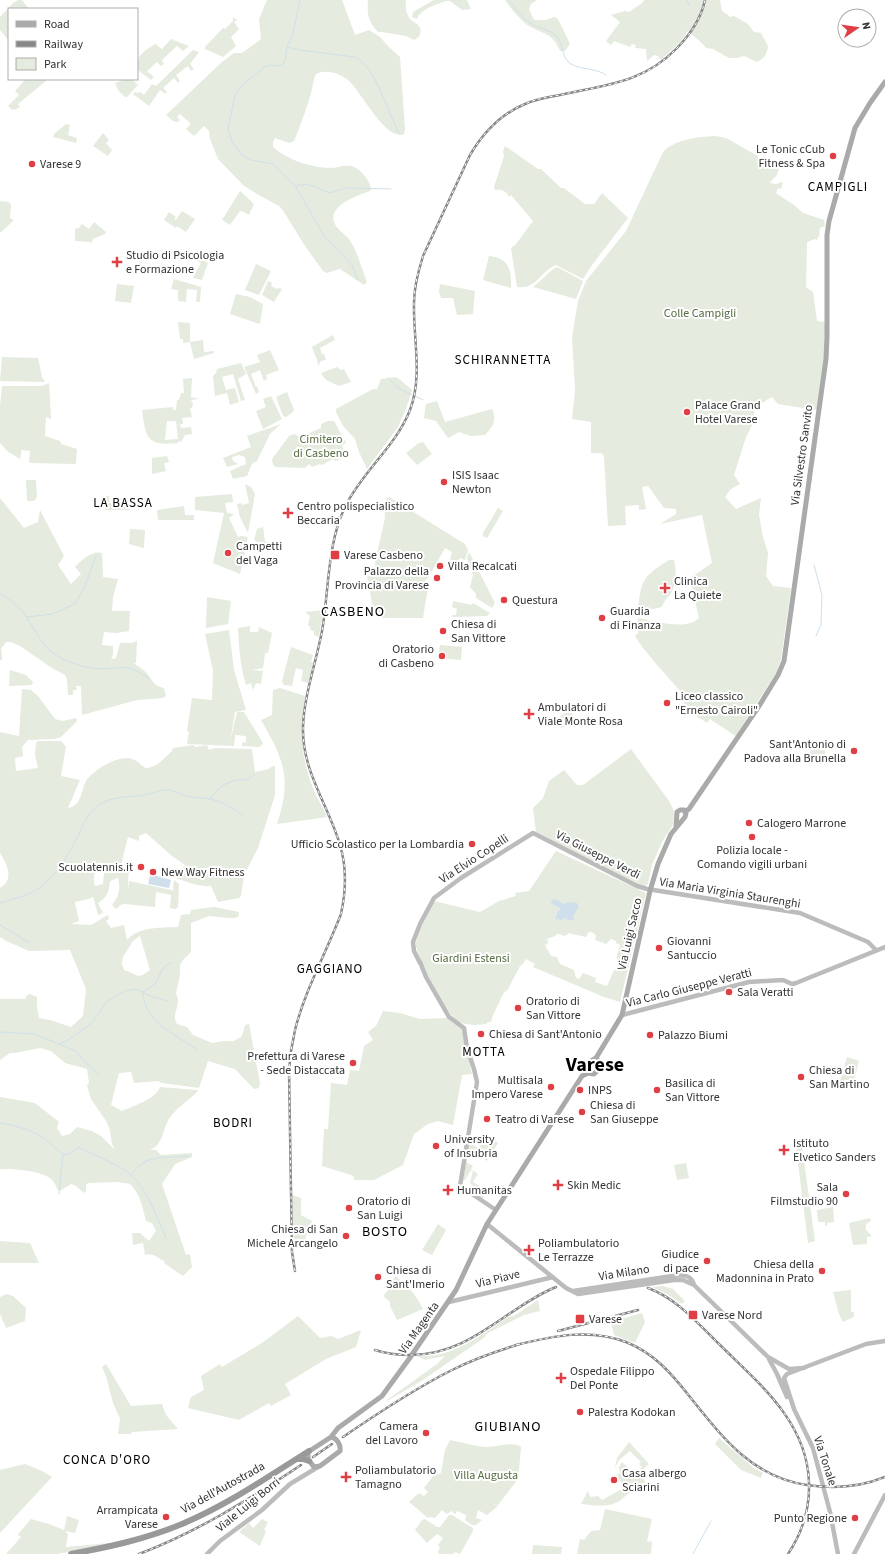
<svg xmlns="http://www.w3.org/2000/svg" width="885" height="1554" font-family="'Source Sans 3',sans-serif">
  <style>
    .green { fill: #e5ebde; fill-rule: evenodd }
    .water { fill: #cfe0ec }
    .lines { fill: none; stroke-linecap: round; stroke-linejoin: round }
    .stream { stroke: #cfe0ec; stroke-width: 1 }
    .river { stroke: #cfe0ec; stroke-width: 5.5 }
    .secondary { stroke: #bcbcbc; stroke-width: 4.5 }
    .primary { stroke: #aaa; stroke-width: 5 }
    .highway { stroke: #999; stroke-width: 6 }
    .rail-casing { stroke: #878787; stroke-width: 2.5 }
    .rail { stroke: #fff; stroke-width: 1; stroke-dasharray: 3; stroke-linecap: butt }
    .poi-dot { fill: #df3e45; stroke: #fff; stroke-width: 1.5 }
    .labels { text-anchor: middle; dominant-baseline: central; stroke-width: 4; stroke-linejoin: round; paint-order: stroke }
    .poi-label { font-size: 12px; fill: #323232; stroke: #fff; text-anchor: start }
    .park-label { font-size: 12px; fill: #546d40; stroke: #fff }
    .street-label { font-size: 12px; fill: #323232; stroke: #fff }
    .neighbourhood-label { font-size: 13px; letter-spacing: 1px; fill: #000; stroke: #fff }
    .quarter-label { font-size: 14px; letter-spacing: 1px; fill: #000; stroke: #fff }
    .town-label { font-size: 20px; font-weight: bold; fill: #000; stroke: #fff }
  </style>
  <rect width="100%" height="100%" fill="#fff"/>
  <path class="green" d="M18 0H22L29 9H9V18L8 20 9 22V41L0 30V17L13 3Z
    M267 0H342L355 35 369 30 380 37 388 46 400 57 405 129 404 134C386 142 361 91 348 80 339 73 326 69 316 74 313 80 313 86 311 93 307 107 300 127 294 141L289 143 275 138 273 142V147C289 161 312 168 333 168 339 167 345 165 351 166 360 168 370 180 371 189L370 191C357 196 324 206 336 226 340 232 347 235 351 242 358 254 362 269 367 282L364 285 340 269 327 273 323 271 305 246 284 212 279 206 255 193 243 185 218 159 210 139 209 131 204 126 194 136 186 129 191 124 180 114 177 117 180 120 178 122 173 121 166 115 222 62 234 53H242L261 39 259 19Z
    M368 0H406C405 6 406 14 410 19 415 24 423 25 420 34 419 37 417 39 414 40L406 36 382 32H378C368 21 367 15 368 0Z
    M434 0H467L471 9 462 10 450 1H446C437 4 420 9 417 19L412 17 413 12Z
    M505 0H537L531 4 529 9 534 20H546L554 17 557 18 560 23 570 44 565 51H560C553 32 541 34 526 24 518 17 511 9 505 0Z
    M644 0H720L722 11 731 17 734 16 748 24 754 32 761 33 768 46C767 54 765 58 757 62L744 56 737 58H729L713 49 706 48C701 41 694 37 688 31L681 41 661 60 658 56 654 55 647 61 646 49 635 48 636 45 632 44 630 47 614 41 611 45 606 41 620 22 611 15 625 11 629 12 642 3Z
    M233 17 237 20 234 22 239 29 231 37 236 46 223 57 205 49V47L223 28 225 29 233 21Z
    M171 39 189 46 183 51 177 46 162 60 164 64 161 66 157 62 147 71 154 77 151 80 138 70 137 71C137 54 141 54 155 44L162 49Z
    M193 50 199 52 190 64 194 69 191 71 188 66 176 75 180 81 178 83 174 78 163 88 167 92 166 94 160 90 149 106 133 94 135 92 138 93 140 92 144 95 152 84 156 86Z
    M22 79H45L46 81 18 104 20 107 15 110 14 109 12 110 8 106 19 95 15 91 24 81Z
    M123 79H131L138 85 127 97H125L118 90 115 83 121 81Z
    M66 124 70 125 68 135 77 138 76 143 53 137 54 134Z
    M103 133 109 140 106 143 112 150 108 156 93 146Z
    M715 136 726 138 779 168 777 175 770 182V183L776 184 783 182 781 189 778 188 776 193 794 205 803 213 824 220 825 226 820 228 819 237H818L817 240 815 239 807 242 806 287 813 292 817 321 825 322 826 350 817 409 815 410 778 404 772 397 755 407 753 423 746 437 734 475 740 484 731 489 725 497 736 509 761 498 759 515 763 537 768 553 766 576 773 586 791 588 781 659 776 673 738 732 737 737 710 719 707 723 683 707 685 701V696C676 686 637 644 635 635L638 634V618C654 621 687 631 699 618L690 578 712 563 702 515 660 524 676 514V509L664 508 648 486 642 487 646 509 639 510V505L625 506 626 525 608 526 604 456 601 453H591V422L572 419 575 390 572 337 578 301 586 281 626 231 663 152C675 139 698 137 715 136Z
    M505 146 538 169H541L561 188H564L585 204H594L602 193 628 218 592 265 583 279 556 265C542 270 536 290 517 287L511 248 516 244 533 221 511 195 509 197C507 191 501 189 495 190L494 187 504 156 503 151Z
    M240 191 254 204 249 215 242 211H240L230 225 222 220Z
    M0 201 9 202 11 205 10 218 14 220 0 233Z
    M182 211 195 219 186 232 177 226 176 228 164 220 169 212 176 217 174 219 176 220Z
    M94 222 106 232 105 234 93 239 91 244 90 242 75 241V229L77 228 78 229 82 224 89 229Z
    M197 251 204 255 202 260 208 263 202 280 193 278 201 263 194 258Z
    M489 256C509 258 512 270 511 288L483 280Z
    M256 264 271 271 259 295 245 290Z
    M557 267 583 281 576 299 533 287C540 282 550 270 557 267Z
    M174 279 201 287 200 302H196L197 290 187 289 186 302 178 301V290L171 289Z
    M268 281 272 283 271 286 277 289 279 288 282 289 274 302 262 295Z
    M117 284 134 286 131 303 115 301Z
    M440 284 475 291 473 314 457 315 453 298H441L439 292Z
    M236 294 250 297 263 304 260 324 230 314Z
    M178 322 190 323V342L203 340 204 352 214 351V353L194 359 190 342 183 343V339H180Z
    M333 335 335 340 320 348 322 354H324L326 360 321 361 318 366 317 358H316L312 347Z
    M270 350 279 370 266 375 267 379 264 381 260 370 251 374 256 387 257 386 259 392 256 394 244 367 260 362 257 355Z
    M2 357 38 358 42 377 45 382 0 381Z
    M241 363 246 374 238 379 245 400 241 401 233 374 222 377 226 390 235 388 239 402 230 405 227 393 215 396 213 376 216 373 217 369Z
    M337 367 341 370 344 369 351 382 339 386 328 381 324 378 321 373Z
    M394 377 398 378 412 390 406 409 398 427 367 469 359 452 355 439 343 426 336 412V409L373 389H377L381 379Z
    M192 378 191 397 199 399 191 400 193 404 192 408H190L192 417 182 418 183 424H180L181 428 191 427 192 434 185 435 181 442 178 441V443C147 446 146 439 142 410L173 407V410H176L177 400H179L181 393H184L183 379ZM167 421H176L178 439 165 440Z
    M49 383 51 419 46 417 45 436 60 441 61 444 77 449 76 464 31 463 29 462 30 451 22 450V448L20 459 7 451 0 443V406L2 386H42Z
    M287 392 294 410 292 413 286 417 283 416 276 397Z
    M271 396 282 419 263 429 256 411 266 407 263 399Z
    M437 401 445 422 492 409C497 419 493 428 485 435L471 436 459 432 448 438 436 421 424 418 426 404Z
    M328 421H334L346 443 342 445 345 454 340 456V459L336 461 333 459 322 465 320 464 312 467 309 464 305 468 276 467 273 465 272 459 289 436 294 434 300 437 321 428V424Z
    M281 424 270 434 257 461 252 464 247 476 233 479 230 471 246 464 245 457 239 455 232 457 233 461 238 464 227 467 223 458 251 447 247 436Z
    M423 442 432 454 417 465 406 453 419 443Z
    M167 456 169 462 164 463 166 471 152 474V458Z
    M26 480H36L37 497 34 501H27Z
    M245 484 251 487 255 494 248 533 240 517 237 504 241 503 242 505 249 503Z
    M232 494 233 502 225 503 227 513 234 514 229 518 238 537 241 536 248 537 240 574 213 563 224 513 195 510V497Z
    M103 496H109V503L117 504V498L130 499V510H105Z
    M389 497 465 544 468 550 465 560 460 558 456 563 450 559 452 552 445 548 427 580 426 579 423 584 428 587 423 618H380L374 614 367 576 374 574 376 558 385 518 384 502Z
    M0 498 24 528 38 522 40 510 64 556 58 565 71 584 81 574 75 567C81 560 93 550 102 553L103 577 118 579 113 597 112 611H130L129 631 116 633 104 632 102 645 113 646V655L111 659 117 658H116L120 643H131L137 641 136 663H134C139 667 146 671 149 676 154 683 155 686 164 688L166 696 163 698 137 700 82 715 81 686H76L77 690H73V695H68L67 679 65 675 52 668 20 646 11 642H6L1 649 2 653V660H0Z
    M184 506 185 515H194V520H158L157 510Z
    M498 508 503 511 487 538 483 536V533Z
    M263 527 265 542H271V544L266 547 254 540 257 529Z
    M130 529 145 530 144 548 129 544Z
    M469 552 495 603 492 608 476 598V594L470 587 473 575 467 558Z
    M669 560H674C677 571 676 587 669 596 665 600 664 602 662 607L653 609 638 608C642 578 644 576 669 560Z
    M207 597 231 601 228 624 206 628Z
    M453 601 472 605 473 603 490 613 487 616 453 617 452 615H456L457 609 452 607Z
    M323 610 319 637 314 635V631L310 630 311 628 308 625 310 616 305 612Z
    M250 626V632H258L259 627 272 633 268 653H265L263 668 252 670 263 671 261 684 256 683 253 690 251 683 246 685C240 666 239 647 238 628Z
    M229 630 234 670 246 710 235 712 230 742 237 712H244L263 743V744L259 747 242 746V743L246 742V736L235 735 234 746 187 744 189 732 187 731 192 698 212 700 213 671 205 634Z
    M440 645 462 647 461 660 438 658Z
    M291 647 313 655 311 662 313 663 308 683 301 681 303 670 296 668 292 686 284 685 282 681Z
    M10 670 26 675 33 682 32 685 9 686Z
    M280 688 305 696C301 723 300 750 309 777 313 791 321 804 327 817L277 824C292 778 284 760 261 720L272 715 273 690Z
    M22 689 31 690 38 696 55 719 63 721 76 718 77 721 61 737 54 739 28 740 22 747 23 756 15 758 16 771 38 768 35 755 36 743 38 741H61L66 747 61 776 80 780 68 808C82 806 81 790 86 781 93 770 119 754 132 759 137 760 141 765 145 768 157 768 164 758 172 751L173 748 193 745 195 747 207 745 209 750 214 748 252 749 255 772 269 769 271 767 275 766V795L258 848 244 875 241 896 239 898 218 902 211 886C200 887 187 882 176 878L185 865 172 856 146 833 139 836V841L128 837 120 869 129 871 128 880V890L129 881 176 891 173 890 174 880 179 884 178 907 175 909 170 908 171 895 156 892 155 907 125 904 120 905 118 908 116 909 112 905C119 897 121 888 118 878L110 881C109 891 108 897 98 903L103 913 98 915 93 896 92 898 75 902 79 921 71 924 91 925 108 915 109 919 106 921 111 928 124 925 127 940C139 926 161 928 178 927L181 915 190 914 191 910 214 907 239 912V916L235 918H229L209 916 191 923V952L183 960 180 965V975L176 994C183 1005 170 1013 177 1024L187 1027 193 1035 212 1043 224 1041H234L239 1038 242 1036 245 1025 249 1024 260 1083 259 1088 254 1089 235 1069 208 1061 199 1088 162 1083 158 1081 134 1083 131 1072 119 1073 111 1105 122 1111C133 1106 156 1099 160 1087L197 1090 198 1091C189 1100 175 1109 169 1119 162 1130 164 1144 150 1150H156L161 1155 192 1153V1157L175 1164 162 1184 186 1255 190 1254 192 1267 183 1276 164 1263 165 1261C156 1259 157 1253 145 1255L143 1243 133 1245 132 1233H140L149 1241 156 1231 152 1223 146 1221C143 1209 140 1193 130 1184L117 1182 89 1183 86 1184V1191L84 1193 76 1186 71 1184 60 1191 57 1189C56 1186 55 1183 53 1181 44 1170 13 1169 0 1169V1097L35 1103 59 1122 57 1128 62 1136 70 1134 77 1127 92 1131 101 1136 115 1150 112 1144 110 1130 106 1121 91 1099 87 1085 89 1083 87 1069 65 1063 51 1051 40 1048 15 1053H10L0 1060V999H25L27 995 30 994 37 997V1007L39 1018 50 1020 71 1027 83 1016 86 989 70 950 29 951 6 941 0 937V888C15 879 7 864 0 853V732L19 736ZM99 862 107 867 104 873 103 884 95 886C92 878 95 870 99 862ZM140 936 150 970 143 975 138 976 132 973 124 970 122 964 123 957 133 941Z
    M569 710 575 718 561 728 555 720Z
    M811 740H825V758L810 757Z
    M631 749 669 801 674 811 673 825 662 842 652 865 648 884 645 886 637 885 536 832 533 808 543 798 549 781 564 770 577 785H583Z
    M556 851 646 893 620 1002 604 997 533 967 535 964 526 959 523 964 520 966 507 991 504 992 493 1015 491 1022H488L486 1024C477 1025 465 1026 456 1020 446 1013 416 957 416 944 417 932 429 913 434 901L480 912 499 901 516 896 515 893 529 891ZM589 932 594 933 596 936 595 940 606 944 611 939 616 941V943L620 945 617 955V962L622 964 621 971 614 970 607 986 595 982 596 978 583 973 579 979 576 978 574 970 560 964 557 957 551 956 545 945 546 943 547 946 549 939 546 942 547 939 555 936 557 934H559L564 936 567 935 568 933 586 937Z
    M383 1011 400 1013 420 1019 448 1018 462 1029 472 1074 462 1075 453 1125 438 1121 428 1124 414 1134 403 1165 374 1180H354V1177L351 1175 322 1166 324 1129H328L331 1083 347 1085 350 1070 359 1071 364 1046 373 1040 368 1032 376 1026Z
    M847 1057 859 1061 853 1085 840 1081Z
    M490 1137 498 1143 487 1161 480 1156 477 1159 467 1153 469 1143 479 1148 480 1145 485 1144Z
    M802 1146 815 1241 808 1243 796 1147Z
    M466 1162 473 1166 471 1169 478 1174 473 1182 488 1191 482 1199 468 1189 469 1187 473 1189 474 1187 470 1183 473 1171 471 1170 465 1180H463Z
    M686 1163 689 1178 677 1180 674 1165Z
    M292 1195 301 1198V1215L312 1221 305 1239 316 1245 314 1246 307 1243 304 1249 294 1245Z
    M833 1207 834 1222 827 1223V1226H825V1222H818L817 1210Z
    M870 1218 871 1221 866 1224V1230L872 1236 867 1237V1244L853 1245 849 1223Z
    M438 1224 446 1230 432 1255 422 1250Z
    M0 1241 30 1243 39 1263H0Z
    M395 1276C408 1285 416 1295 423 1309L397 1320 390 1306V1302L383 1296 390 1288Z
    M663 1286 673 1289 685 1301 682 1304 667 1294 652 1287Z
    M851 1290V1312H854V1317L843 1322 839 1314 833 1292Z
    M7 1294 13 1296 26 1308 25 1321 6 1328 0 1314V1297Z
    M538 1300 540 1311 524 1315 486 1334 485 1337 423 1380 387 1401V1400L437 1364 445 1356 425 1360 417 1356C424 1356 430 1356 436 1355 463 1350 486 1332 508 1317L514 1316Z
    M642 1313 645 1322 635 1343 614 1335 611 1322Z
    M298 1316 320 1338 332 1336 338 1339 361 1330 356 1347 326 1359 285 1384 291 1395 271 1406 269 1403 239 1420 188 1408 191 1397 204 1390 201 1376 220 1364 222 1367 262 1343Z
    M106 1364 131 1406 162 1404 166 1415 178 1429 132 1432 131 1434H118L120 1419 113 1403 106 1376 102 1367Z
    M719 1438 755 1469 763 1473 761 1478 741 1470 715 1444Z
    M450 1440C462 1442 476 1447 488 1447 495 1447 515 1441 521 1447L519 1470 515 1483 498 1505 493 1504 498 1506 487 1515 478 1510 476 1518 482 1520 476 1525H472L465 1520 466 1517V1515L457 1511 455 1514 451 1511 447 1514 442 1510 435 1518 430 1517 428 1518 409 1502 419 1493 424 1496 428 1492 424 1488 433 1476 441 1473 445 1450Z
    M629 1442 649 1464 641 1471 648 1489 644 1491 640 1489C626 1491 624 1501 613 1504 603 1507 591 1505 581 1504L588 1491 590 1497 598 1496 602 1500 627 1486 620 1474 626 1485 623 1487 617 1475 620 1473 619 1467 622 1462 635 1474 642 1467 639 1464 641 1462 630 1451 619 1460 615 1468 617 1458Z
    M25 1464 42 1471 52 1477 0 1533V1470Z
    M605 1509 652 1519 647 1541 652 1542 651 1554H577L580 1539 584 1540 591 1531 600 1530Z
    M449 1515H452L473 1528V1531L460 1554 455 1552 453 1554H439L438 1552 440 1548 438 1545 443 1538 437 1534 427 1543 415 1530 422 1520 425 1519 437 1527H440Z
    M67 1516 79 1520 75 1533 65 1531 68 1534 66 1547 109 1543V1545L57 1554H6L21 1537 18 1535 19 1533 31 1519 49 1524 64 1530Z
    M262 1519 268 1522 264 1530 266 1531 260 1546 239 1532 249 1523 253 1528Z
    M533 1545 562 1547 561 1554H532Z"/>
  <path class="water" d="M150 876H157L171 880 169 888 148 884Z
    M573 902 577 903 579 906 573 917 574 920H567V918L561 920 558 919 555 920 558 911 564 907 565 903Z"/>
  <g class="lines">
    <path class="stream" d="M300 0 293 33 287 47 299 50 354 57C375 64 388 114 399 133
      M509 0C516 9 522 19 532 24 541 29 551 30 557 37 564 45 561 58 571 64 582 70 596 68 606 75
      M687 0 690 6
      M287 47 285 61 283 64 280 66 269 65 264 67 240 87 235 96 228 128 232 142 242 155 251 160 273 164 295 186C312 182 315 188 330 193L345 188 391 189
      M296 187 324 236 352 265 358 280
      M388 378 398 388 423 400
      M814 565 822 595 821 625 816 636
      M0 593C9 598 21 609 27 618 39 636 43 650 65 660 73 663 82 667 91 668 117 672 124 659 149 679
      M27 617 52 614 75 604 85 586 96 556
      M210 799C216 791 223 784 233 781 244 778 243 783 254 775
      M0 903C11 899 24 897 35 891 50 881 64 863 72 847 80 834 84 818 95 808 110 795 128 798 145 795 152 794 159 790 165 790 172 789 179 794 186 796 194 798 202 797 210 799 221 801 234 809 243 815
      M0 925 30 943
      M171 962 163 968 155 984 143 992C144 1022 175 1035 197 1049
      M0 1032 35 1034 76 1051 85 1062 98 1074
      M59 1045 74 1036 92 1023 107 1001 125 991 136 989 150 996 168 1001
      M0 1123C18 1126 34 1130 49 1142 54 1146 58 1151 63 1154H69L78 1148 83 1149C96 1156 119 1165 130 1174 146 1187 158 1219 166 1238
      M131 1176C145 1152 166 1159 189 1156
      M59 1194 63 1155
      M693 1554 711 1521"/>
    <path class="river" d="M554 902 564 907"/>
    <path class="secondary" d="M420 962 426 977 449 1017 464 1028 467 1048 474 1069 477 1082 460 1186 496 1210
      M420 963 414 951 413 942 420 924 434 898 461 878 533 833 637 886 647 889 800 913 868 942 876 950
      M622 1015 749 982 783 980 792 984 796 983 885 947
      M487 1224 566 1288 578 1294 674 1280H683L694 1285 768 1357 789 1369 804 1368
      M573 1291 679 1275C687 1275 692 1277 694 1285
      M449 1302 553 1277
      M769 1359 777 1374 787 1397
      M207 1554 220 1541 262 1510 290 1484 318 1467
      M838 1554 830 1512 813 1448 794 1409 784 1378 787 1374 866 1344 885 1341
      M854 1554 885 1495"/>
    <path class="primary" d="M685 812 689 809 759 706 778 675 784 661 826 359 827 337V235L829 221 855 128 870 103 885 82
      M596 1058 622 1015 650 891 658 864 671 834 685 817 686 813 684 810H680L677 812 676 827
      M588 1073 594 1074 598 1070 600 1063 596 1058
      M588 1073C585 1067 590 1060 596 1058
      M331 1437C337 1438 341 1445 340 1451L320 1466 314 1467 308 1459V1452L331 1437 338 1428 382 1396 409 1359 456 1290 487 1224 582 1076 588 1073"/>
    <path class="highway" d="M298 1459H303L309 1461
      M71 1554C109 1547 146 1539 182 1524 227 1505 268 1477 309 1451"/>
    <defs>
      <path id="rail" d="M295 1271 292 1252 289 1070C290 1056 292 1043 295 1030 305 990 326 953 341 914 346 891 347 868 340 845 328 804 302 772 303 727 304 695 316 663 322 631 329 591 327 542 346 505 363 471 396 446 410 410 423 376 413 339 414 303 414 287 418 272 423 256L470 155C483 133 501 114 525 104 536 99 548 97 560 95 604 85 643 83 676 49 690 35 701 19 705 0
        M648 1288C678 1299 699 1325 721 1346 761 1385 807 1423 809 1482 810 1508 802 1533 788 1554
        M558 1331 638 1310
        M516 1345C553 1336 589 1328 626 1342 654 1353 672 1374 690 1397 723 1438 752 1477 807 1485 833 1489 861 1487 885 1477
        M375 1350C387 1354 399 1355 411 1355 471 1355 505 1308 556 1287
        M343 1437C378 1413 414 1389 452 1370 474 1359 497 1351 520 1344
        M313 1457 332 1444
        M139 1554C197 1532 250 1499 301 1465"/>
    </defs>
    <use href="#rail" class="rail-casing"/>
    <use href="#rail" class="rail"/>
  </g>
  <g class="poi-dot">
    <circle cx="833" cy="156" r="4"/>
    <circle cx="32" cy="164" r="4"/>
    <path d="M115 256h4v4h4v4h-4v4h-4v-4h-4v-4h4z"/>
    <circle cx="687" cy="412" r="4"/>
    <circle cx="444" cy="482" r="4"/>
    <path d="M286 507h4v4h4v4h-4v4h-4v-4h-4v-4h4z"/>
    <circle cx="228" cy="553" r="4"/>
    <rect x="330" y="550" width="10" height="10" rx="2"/>
    <circle cx="440" cy="566" r="4"/>
    <circle cx="437" cy="578" r="4"/>
    <path d="M663 582h4v4h4v4h-4v4h-4v-4h-4v-4h4z"/>
    <circle cx="504" cy="600" r="4"/>
    <circle cx="602" cy="618" r="4"/>
    <circle cx="443" cy="631" r="4"/>
    <circle cx="442" cy="656" r="4"/>
    <circle cx="667" cy="703" r="4"/>
    <path d="M527 708h4v4h4v4h-4v4h-4v-4h-4v-4h4z"/>
    <circle cx="854" cy="751" r="4"/>
    <circle cx="749" cy="823" r="4"/>
    <circle cx="752" cy="837" r="4"/>
    <circle cx="472" cy="844" r="4"/>
    <circle cx="141" cy="867" r="4"/>
    <circle cx="153" cy="872" r="4"/>
    <circle cx="659" cy="948" r="4"/>
    <circle cx="729" cy="992" r="4"/>
    <circle cx="518" cy="1008" r="4"/>
    <circle cx="481" cy="1034" r="4"/>
    <circle cx="650" cy="1035" r="4"/>
    <circle cx="353" cy="1063" r="4"/>
    <circle cx="801" cy="1077" r="4"/>
    <circle cx="551" cy="1087" r="4"/>
    <circle cx="580" cy="1090" r="4"/>
    <circle cx="657" cy="1090" r="4"/>
    <circle cx="582" cy="1112" r="4"/>
    <circle cx="487" cy="1119" r="4"/>
    <circle cx="436" cy="1146" r="4"/>
    <path d="M782 1144h4v4h4v4h-4v4h-4v-4h-4v-4h4z"/>
    <path d="M556 1179h4v4h4v4h-4v4h-4v-4h-4v-4h4z"/>
    <path d="M446 1184h4v4h4v4h-4v4h-4v-4h-4v-4h4z"/>
    <circle cx="846" cy="1194" r="4"/>
    <circle cx="349" cy="1208" r="4"/>
    <circle cx="346" cy="1236" r="4"/>
    <path d="M527 1244h4v4h4v4h-4v4h-4v-4h-4v-4h4z"/>
    <circle cx="707" cy="1261" r="4"/>
    <circle cx="822" cy="1271" r="4"/>
    <circle cx="378" cy="1277" r="4"/>
    <rect x="688" y="1310" width="10" height="10" rx="2"/>
    <rect x="575" y="1314" width="10" height="10" rx="2"/>
    <path d="M559 1372h4v4h4v4h-4v4h-4v-4h-4v-4h4z"/>
    <circle cx="580" cy="1412" r="4"/>
    <circle cx="426" cy="1433" r="4"/>
    <path d="M344 1471h4v4h4v4h-4v4h-4v-4h-4v-4h4z"/>
    <circle cx="614" cy="1480" r="4"/>
    <circle cx="166" cy="1517" r="4"/>
    <circle cx="855" cy="1518" r="4"/>
  </g>
  <g class="labels">
    <g class="poi-label">
      <text x="825" y="149" text-anchor="end">Le Tonic cCub<tspan x="825" dy="14">Fitness &amp; Spa</tspan></text>
      <text x="40" y="164">Varese 9</text>
      <text x="126" y="255">Studio di Psicologia<tspan x="126" dy="14">e Formazione</tspan></text>
      <text x="695" y="405">Palace Grand<tspan x="695" dy="14">Hotel Varese</tspan></text>
      <text x="452" y="475">ISIS Isaac<tspan x="452" dy="14">Newton</tspan></text>
      <text x="297" y="506">Centro polispecialistico<tspan x="297" dy="14">Beccaria</tspan></text>
      <text x="236" y="546">Campetti<tspan x="236" dy="14">del Vaga</tspan></text>
      <text x="344" y="555">Varese Casbeno</text>
      <text x="448" y="566">Villa Recalcati</text>
      <text x="429" y="571" text-anchor="end">Palazzo della<tspan x="429" dy="14">Provincia di Varese</tspan></text>
      <text x="674" y="581">Clinica<tspan x="674" dy="14">La Quiete</tspan></text>
      <text x="512" y="600">Questura</text>
      <text x="610" y="611">Guardia<tspan x="610" dy="14">di Finanza</tspan></text>
      <text x="451" y="624">Chiesa di<tspan x="451" dy="14">San Vittore</tspan></text>
      <text x="434" y="649" text-anchor="end">Oratorio<tspan x="434" dy="14">di Casbeno</tspan></text>
      <text x="675" y="696">Liceo classico<tspan x="675" dy="14">"Ernesto Cairoli"</tspan></text>
      <text x="538" y="707">Ambulatori di<tspan x="538" dy="14">Viale Monte Rosa</tspan></text>
      <text x="846" y="744" text-anchor="end">Sant'Antonio di<tspan x="846" dy="14">Padova alla Brunella</tspan></text>
      <text x="757" y="823">Calogero Marrone</text>
      <text x="464" y="844" text-anchor="end">Ufficio Scolastico per la Lombardia</text>
      <text x="752" y="850" text-anchor="middle">Polizia locale -<tspan x="752" dy="14">Comando vigili urbani</tspan></text>
      <text x="133" y="867" text-anchor="end">Scuolatennis.it</text>
      <text x="161" y="872">New Way Fitness</text>
      <text x="667" y="941">Giovanni<tspan x="667" dy="14">Santuccio</tspan></text>
      <text x="737" y="992">Sala Veratti</text>
      <text x="526" y="1001">Oratorio di<tspan x="526" dy="14">San Vittore</tspan></text>
      <text x="489" y="1034">Chiesa di Sant'Antonio</text>
      <text x="658" y="1035">Palazzo Biumi</text>
      <text x="345" y="1056" text-anchor="end">Prefettura di Varese<tspan x="345" dy="14">- Sede Distaccata</tspan></text>
      <text x="809" y="1070">Chiesa di<tspan x="809" dy="14">San Martino</tspan></text>
      <text x="543" y="1080" text-anchor="end">Multisala<tspan x="543" dy="14">Impero Varese</tspan></text>
      <text x="665" y="1083">Basilica di<tspan x="665" dy="14">San Vittore</tspan></text>
      <text x="588" y="1090">INPS</text>
      <text x="590" y="1105">Chiesa di<tspan x="590" dy="14">San Giuseppe</tspan></text>
      <text x="495" y="1119">Teatro di Varese</text>
      <text x="444" y="1139">University<tspan x="444" dy="14">of Insubria</tspan></text>
      <text x="793" y="1143">Istituto<tspan x="793" dy="14">Elvetico Sanders</tspan></text>
      <text x="567" y="1185">Skin Medic</text>
      <text x="838" y="1187" text-anchor="end">Sala<tspan x="838" dy="14">Filmstudio 90</tspan></text>
      <text x="457" y="1190">Humanitas</text>
      <text x="357" y="1201">Oratorio di<tspan x="357" dy="14">San Luigi</tspan></text>
      <text x="338" y="1229" text-anchor="end">Chiesa di San<tspan x="338" dy="14">Michele Arcangelo</tspan></text>
      <text x="538" y="1243">Poliambulatorio<tspan x="538" dy="14">Le Terrazze</tspan></text>
      <text x="699" y="1254" text-anchor="end">Giudice<tspan x="699" dy="14">di pace</tspan></text>
      <text x="814" y="1264" text-anchor="end">Chiesa della<tspan x="814" dy="14">Madonnina in Prato</tspan></text>
      <text x="386" y="1270">Chiesa di<tspan x="386" dy="14">Sant'Imerio</tspan></text>
      <text x="702" y="1315">Varese Nord</text>
      <text x="589" y="1319">Varese</text>
      <text x="570" y="1371">Ospedale Filippo<tspan x="570" dy="14">Del Ponte</tspan></text>
      <text x="588" y="1412">Palestra Kodokan</text>
      <text x="418" y="1426" text-anchor="end">Camera<tspan x="418" dy="14">del Lavoro</tspan></text>
      <text x="355" y="1470">Poliambulatorio<tspan x="355" dy="14">Tamagno</tspan></text>
      <text x="622" y="1473">Casa albergo<tspan x="622" dy="14">Sciarini</tspan></text>
      <text x="158" y="1510" text-anchor="end">Arrampicata<tspan x="158" dy="14">Varese</tspan></text>
      <text x="847" y="1518" text-anchor="end">Punto Regione</text>
    </g>
    <g class="park-label">
      <text x="700" y="313">Colle Campigli</text>
      <text x="321" y="439">Cimitero<tspan x="321" dy="14">di Casbeno</tspan></text>
      <text x="471" y="958">Giardini Estensi</text>
      <text x="486" y="1475">Villa Augusta</text>
    </g>
    <g class="street-label">
      <text transform="translate(802 455) rotate(-82)">Via Silvestro Sanvito</text>
      <text transform="translate(598 855) rotate(27)">Via Giuseppe Verdi</text>
      <text transform="translate(474 859) rotate(-33)">Via Elvio Copelli</text>
      <text transform="translate(730 893) rotate(9)">Via Maria Virginia Staurenghi</text>
      <text transform="translate(630 934) rotate(-77)">Via Luigi Sacco</text>
      <text transform="translate(689 988) rotate(-14)">Via Carlo Giuseppe Veratti</text>
      <text transform="translate(624 1273) rotate(-9)">Via Milano</text>
      <text transform="translate(498 1279) rotate(-14)">Via Piave</text>
      <text transform="translate(419 1328) rotate(-55)">Via Magenta</text>
      <text transform="translate(825 1461) rotate(72)">Via Tonale</text>
      <text transform="translate(223 1488) rotate(-29)">Via dell'Autostrada</text>
      <text transform="translate(248 1505) rotate(-39)">Viale Luigi Borri</text>
    </g>
    <g class="neighbourhood-label">
      <text x="838" y="187">CAMPIGLI</text>
      <text x="503" y="360">SCHIRANNETTA</text>
      <text x="123" y="503">LA BASSA</text>
      <text x="330" y="969">GAGGIANO</text>
      <text x="484" y="1052">MOTTA</text>
      <text x="233" y="1123">BODRI</text>
      <text x="107" y="1460">CONCA D'ORO</text>
    </g>
    <g class="quarter-label">
      <text x="353" y="612">CASBENO</text>
      <text x="385" y="1232">BOSTO</text>
      <text x="508" y="1427">GIUBIANO</text>
    </g>
    <g class="town-label">
      <text x="595" y="1065">Varese</text>
    </g>
  </g>
  <rect x="8" y="8" width="130" height="72" fill="#ffffff" stroke="#adadad"/>
  <rect x="16" y="21" width="20" height="6" fill="#aaaaaa" stroke="#adadad"/>
  <text x="44" y="28" font-size="12" fill="#323232">Road</text>
  <rect x="16" y="41" width="20" height="6" fill="#878787" stroke="#adadad"/>
  <text x="44" y="48" font-size="12" fill="#323232">Railway</text>
  <rect x="16" y="58" width="20" height="12" fill="#e5ebde" stroke="#adadad"/>
  <text x="44" y="68" font-size="12" fill="#323232">Park</text>
  <g transform="translate(857 28) rotate(77)"><circle r="19" fill="#ffffff" stroke="#adadad"/>
  <path d="M0-3L7 15L0 10L-7 15Z" fill="#df3e45"/>
  <text y="-6" font-size="11" font-weight="bold" text-anchor="middle" fill="#323232">N</text>
  </g>
</svg>
